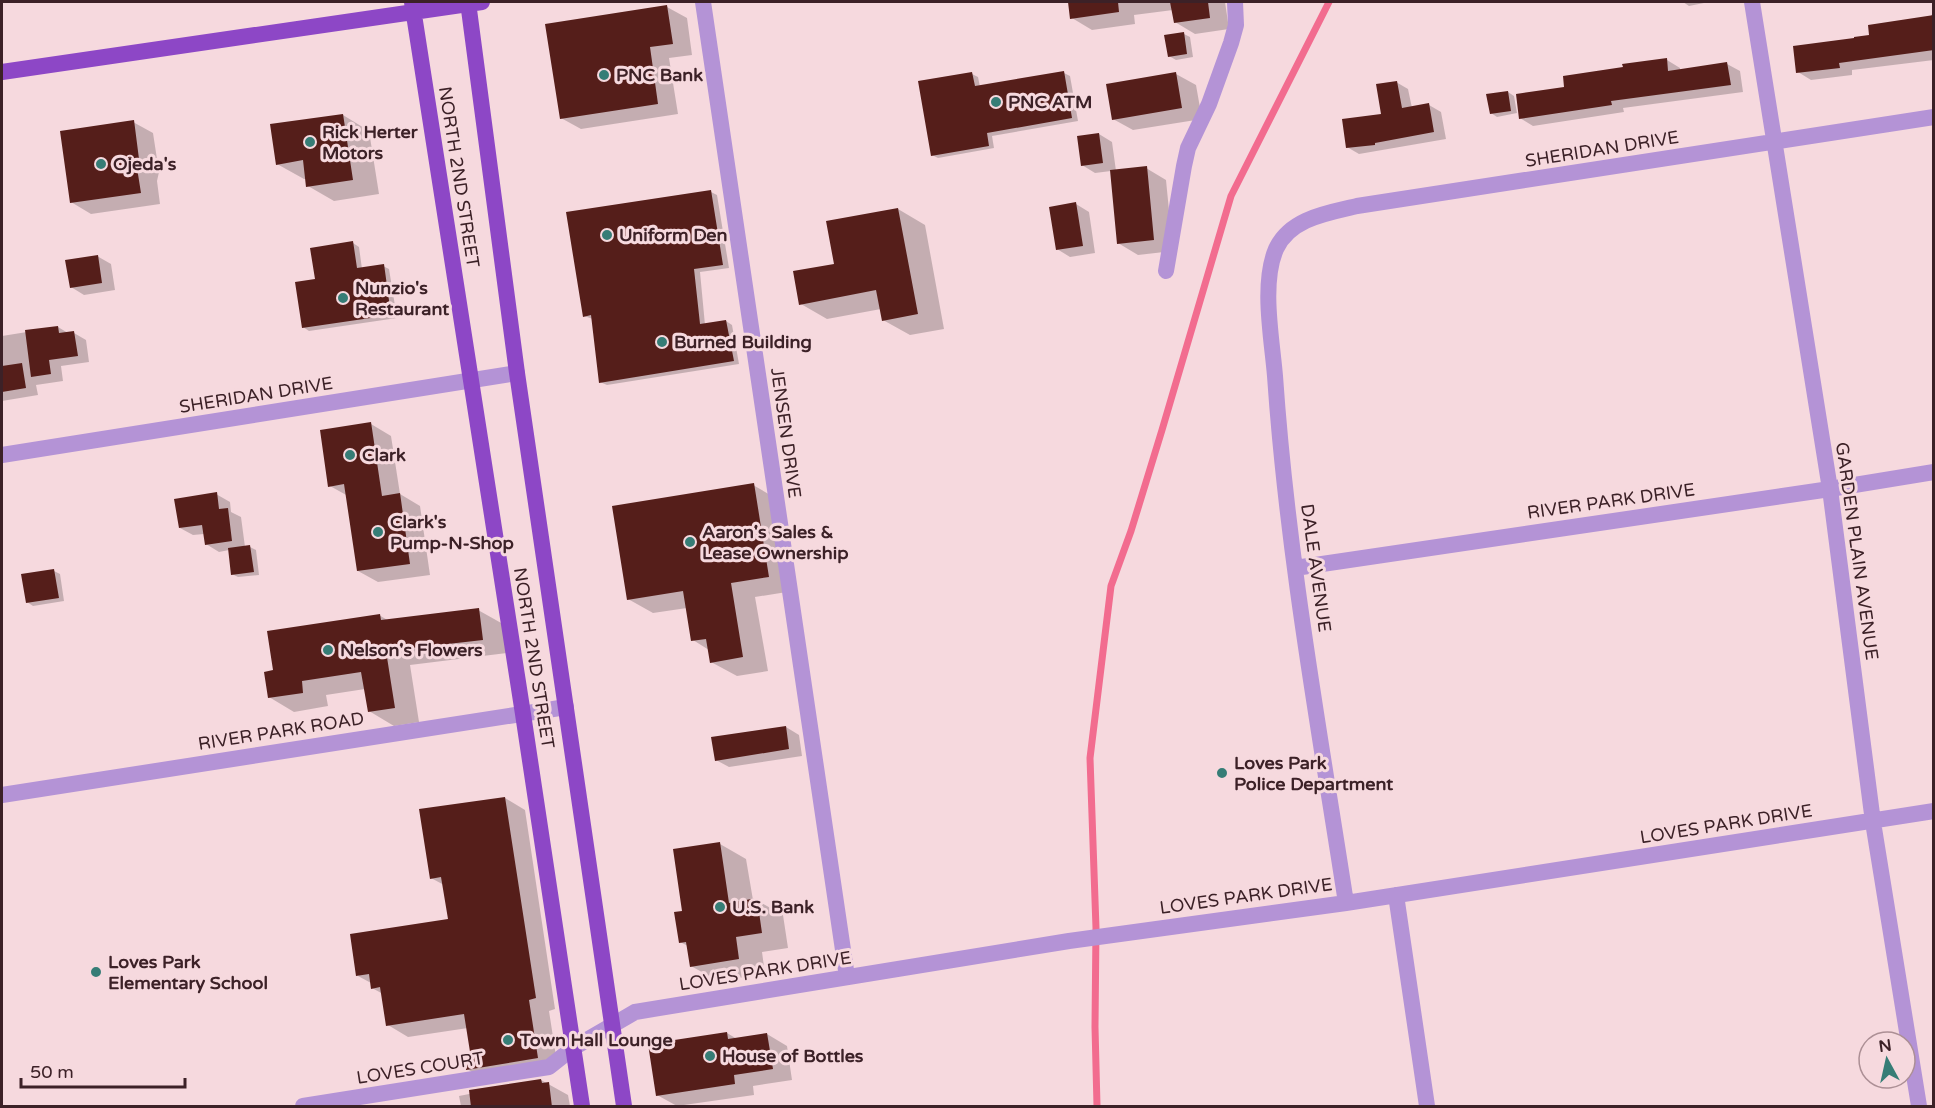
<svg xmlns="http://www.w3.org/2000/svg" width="1935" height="1108" font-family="'Varela Round',sans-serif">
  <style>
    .shadow { fill: #0003 }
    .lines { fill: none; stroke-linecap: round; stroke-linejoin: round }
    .stream { stroke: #f26c8f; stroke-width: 7 }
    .building { fill: #551e1a }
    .minor { stroke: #b493d6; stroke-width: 16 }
    .primary { stroke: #8d47c6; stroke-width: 16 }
    .poi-dot { fill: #367d76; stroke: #f6d9de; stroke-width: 2 }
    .labels { text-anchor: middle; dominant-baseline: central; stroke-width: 6; stroke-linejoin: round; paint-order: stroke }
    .poi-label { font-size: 18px; font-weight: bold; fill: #3c2127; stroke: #f6d9de; text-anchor: start }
    .street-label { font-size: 18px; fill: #3c2127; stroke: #f6d9de }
  </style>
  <rect width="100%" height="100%" fill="#f6d9de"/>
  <path class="shadow" d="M1069 2H1225L1229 29 1195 34 1175 22 1173 10 1134 15 1135 24 1092 30 1072 18Z
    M1683 2H1709L1689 6Z
    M667 7 687 18 692 55 669 58 678 114 581 129 561 118Z
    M1934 14V60L1852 70V75L1811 80 1798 72 1871 36 1931 17V15Z
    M1184 34 1190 37 1193 57 1176 60 1169 56Z
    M1667 60 1680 68V71L1727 64 1740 71 1743 92 1623 108 1624 112 1533 126 1520 118 1566 88Z
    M1064 73 1070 76 1078 121 992 136 994 148 938 158 932 155 972 74 978 77 980 87Z
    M1176 74 1196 85 1202 119 1133 130 1113 119Z
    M1396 82 1408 89 1412 108 1429 105 1441 112 1446 139 1359 154 1347 147 1383 115Z
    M1508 92 1514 96 1517 113 1497 117 1491 113Z
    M343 115 369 131 379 194 334 201 308 186 307 179H304L277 164Z
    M133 122 153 133 159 172 157 181 160 204 91 214 71 202Z
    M1099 134 1112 142 1116 171 1146 168 1166 180 1173 251 1138 255 1118 243 1111 171 1095 173 1082 165Z
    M711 192 717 195 729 268 700 272 705 325 726 321 732 325 739 364 607 385 600 382 593 319 584 316Z
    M1076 204 1089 212 1095 253 1070 257 1057 249Z
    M898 209 925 225 944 329 910 335 883 320 881 309 827 319 801 304 836 265Z
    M353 243 359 247 362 269 383 266 389 269 397 318 309 331 303 327 317 280Z
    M97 256 111 264 115 290 84 295 71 287Z
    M58 327 68 333H74L86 340 89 362 61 366 63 381 36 385 38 395 2 401V336Z
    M371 424 391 436 400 494 420 506 430 575 378 582 358 571 348 496 330 486Z
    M753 485 779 500 793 591 755 597 768 671 737 676 711 662 709 650 693 640 687 608 653 613 628 599Z
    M216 494 230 502 231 512 241 517 245 547H250L256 550 259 575 238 577 232 574 229 550 219 552 206 544 204 534 193 535 180 528Z
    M54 571 60 574 64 601 33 606 27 602Z
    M478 610 503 624 507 653 410 665 419 722 394 726 369 711 365 689 326 695 328 706 294 712 269 697 275 671 379 615 389 621Z
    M786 727 799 735 802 756 729 767 716 760Z
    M505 798 525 810 555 1009 549 1011 558 1069 487 1080 467 1069 472 1060 468 1028 408 1037 388 1025 383 994 372 988 371 983 358 976 449 920 444 885 431 878Z
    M720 844 746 859 753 900H756L783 915 788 948 762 952 765 974 718 981 691 966 688 946 680 942 684 912Z
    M727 1033 737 1039 767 1034 787 1046 792 1080 753 1086 754 1095 677 1106 657 1095Z
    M541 1080 568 1095 570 1106H461L459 1096Z"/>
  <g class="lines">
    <path class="stream" d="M1097 1106 1095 1027 1096 928 1090 758 1111 586 1131 531 1162 430 1231 196 1329 2"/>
  </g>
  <path class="building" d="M1068 2H1118L1119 12 1070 19Z
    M1170 2H1208L1210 18 1174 23Z
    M667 5 673 44 650 47 658 104 560 119 545 24Z
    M1934 15V50L1839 63 1840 68 1796 73 1793 46 1854 38V37L1869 35 1868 25Z
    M1184 32 1187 54 1168 57 1164 35Z
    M1667 58 1668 71 1727 62 1731 85 1611 101 1612 105 1519 119 1516 94 1564 87 1563 76 1623 67 1622 64Z
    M1064 71 1072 118 987 133 989 146 931 156 918 81 972 72 975 86Z
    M1176 72 1182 108 1112 120 1106 84Z
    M1397 81 1402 108 1429 103 1434 132 1375 143V145L1346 148 1342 119 1381 114 1376 84Z
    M1508 91 1511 111 1490 114 1486 94Z
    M343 114 353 180 306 187 303 160 276 165 270 124Z
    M134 120 139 159 137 168 141 193 70 203 60 131Z
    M1099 133 1103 163 1081 166 1077 136Z
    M1147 166 1154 240 1117 244 1110 170Z
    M711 190 723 265 694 269 700 324 726 320 734 361 599 383 591 315 583 317 566 212Z
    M1076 202 1083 246 1056 250 1049 207Z
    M898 208 918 314 882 321 876 290 799 305 793 271 834 264 826 221Z
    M353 241 357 268 384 264 391 315 302 328 295 282 315 279 310 248Z
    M98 255 102 283 70 288 65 260Z
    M58 326 59 333 74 331 78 356 49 360 51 374 31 377 25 330Z
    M22 363 26 388 2 392V366Z
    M371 422 382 496 400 493 410 564 357 571 344 484 328 487 320 430Z
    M754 483 769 577 731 583 743 657 710 663 706 639 691 641 683 591 627 600 612 506Z
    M217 492 219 509 228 508 232 541 205 545 202 525 179 528 174 499Z
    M250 545 254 572 231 575 228 548Z
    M54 569 59 598 26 603 21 574Z
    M479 608 483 640 386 651 395 708 368 712 361 672 302 681 303 693 268 698 264 672 273 670 267 631 380 614 381 620Z
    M786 726 789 749 715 761 711 737Z
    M505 797 536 998 529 1000 538 1058 466 1070 464 1059 471 1058 464 1014 386 1026 380 987 371 989 369 974 356 976 350 934 448 919 441 877 430 879 419 809Z
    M720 842 729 903 757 898 762 933 736 937 739 959 690 967 686 942 679 943 674 912 682 911 673 849Z
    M727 1032 728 1039 767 1033 773 1069 734 1075 735 1084 656 1096 648 1044Z
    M541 1079 542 1083 549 1082 552 1107H471L469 1090Z"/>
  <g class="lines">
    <path class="minor" d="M703 2 847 977
      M1752 2 1830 489 1873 822 1919 1106
      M1166 271 1184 166 1188 148 1209 104 1231 43 1236 25 1235 2
      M2 455 517 373
      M1295 568 1830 489 1934 472
      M2 795 566 707
      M1396 895 1427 1106
      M1346 903C1319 728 1287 552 1275 376 1272 339 1261 284 1276 249 1290 218 1328 213 1357 206L1934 117
      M303 1106 549 1067 573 1048 635 1012 1069 941 1346 903 1934 811"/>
    <path class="primary" d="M412 2 523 714 582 1106
      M468 2 517 373 624 1106
      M2 72 482 2"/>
  </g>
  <g class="poi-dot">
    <circle cx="604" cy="75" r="6"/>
    <circle cx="996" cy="102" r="6"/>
    <circle cx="310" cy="142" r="6"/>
    <circle cx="101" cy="164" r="6"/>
    <circle cx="607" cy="235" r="6"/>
    <circle cx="343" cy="298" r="6"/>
    <circle cx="662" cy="342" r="6"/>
    <circle cx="350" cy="455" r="6"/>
    <circle cx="378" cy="532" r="6"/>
    <circle cx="690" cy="542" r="6"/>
    <circle cx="328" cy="650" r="6"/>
    <circle cx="1222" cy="773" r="6"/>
    <circle cx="720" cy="907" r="6"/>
    <circle cx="96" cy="972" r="6"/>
    <circle cx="508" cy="1040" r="6"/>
    <circle cx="710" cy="1056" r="6"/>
  </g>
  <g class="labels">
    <g class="poi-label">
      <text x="616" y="75">PNC Bank</text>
      <text x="1008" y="102">PNC ATM</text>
      <text x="322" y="132">Rick Herter<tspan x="322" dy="21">Motors</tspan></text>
      <text x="113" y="164">Ojeda's</text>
      <text x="619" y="235">Uniform Den</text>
      <text x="355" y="288">Nunzio's<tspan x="355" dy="21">Restaurant</tspan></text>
      <text x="674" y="342">Burned Building</text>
      <text x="362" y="455">Clark</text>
      <text x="390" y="522">Clark's<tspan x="390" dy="21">Pump-N-Shop</tspan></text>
      <text x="702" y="532">Aaron's Sales &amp;<tspan x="702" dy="21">Lease Ownership</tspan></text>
      <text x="340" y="650">Nelson's Flowers</text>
      <text x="1234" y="763">Loves Park<tspan x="1234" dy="21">Police Department</tspan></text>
      <text x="732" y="907">U.S. Bank</text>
      <text x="108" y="962">Loves Park<tspan x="108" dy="21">Elementary School</tspan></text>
      <text x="520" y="1040">Town Hall Lounge</text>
      <text x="722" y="1056">House of Bottles</text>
    </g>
    <g class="street-label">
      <text transform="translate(1602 149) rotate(-9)">SHERIDAN DRIVE</text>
      <text transform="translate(459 177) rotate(81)">NORTH 2ND STREET</text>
      <text transform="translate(256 395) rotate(-9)">SHERIDAN DRIVE</text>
      <text transform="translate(786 433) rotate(82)">JENSEN DRIVE</text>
      <text transform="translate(1611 501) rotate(-8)">RIVER PARK DRIVE</text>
      <text transform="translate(1857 551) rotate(82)">GARDEN PLAIN AVENUE</text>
      <text transform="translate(1316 568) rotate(82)">DALE AVENUE</text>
      <text transform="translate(534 658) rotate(81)">NORTH 2ND STREET</text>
      <text transform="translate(281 731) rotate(-9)">RIVER PARK ROAD</text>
      <text transform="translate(1726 824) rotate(-9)">LOVES PARK DRIVE</text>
      <text transform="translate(1246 896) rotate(-8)">LOVES PARK DRIVE</text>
      <text transform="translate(765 971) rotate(-9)">LOVES PARK DRIVE</text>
      <text transform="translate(420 1068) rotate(-9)">LOVES COURT</text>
    </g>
  </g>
  <rect width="1935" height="1108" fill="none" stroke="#3c2127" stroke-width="6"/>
  <g transform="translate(1887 1060) rotate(352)"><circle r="28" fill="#f6d9de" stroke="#ac8f95" stroke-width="1.5"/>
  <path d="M0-4.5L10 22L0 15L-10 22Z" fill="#367d76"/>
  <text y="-9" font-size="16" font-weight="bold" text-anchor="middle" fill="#3c2127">N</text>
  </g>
  <path d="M21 1078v9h164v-9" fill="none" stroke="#3c2127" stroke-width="3"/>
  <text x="30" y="1078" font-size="18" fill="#3c2127" stroke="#f6d9de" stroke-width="4.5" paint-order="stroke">50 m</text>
</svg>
